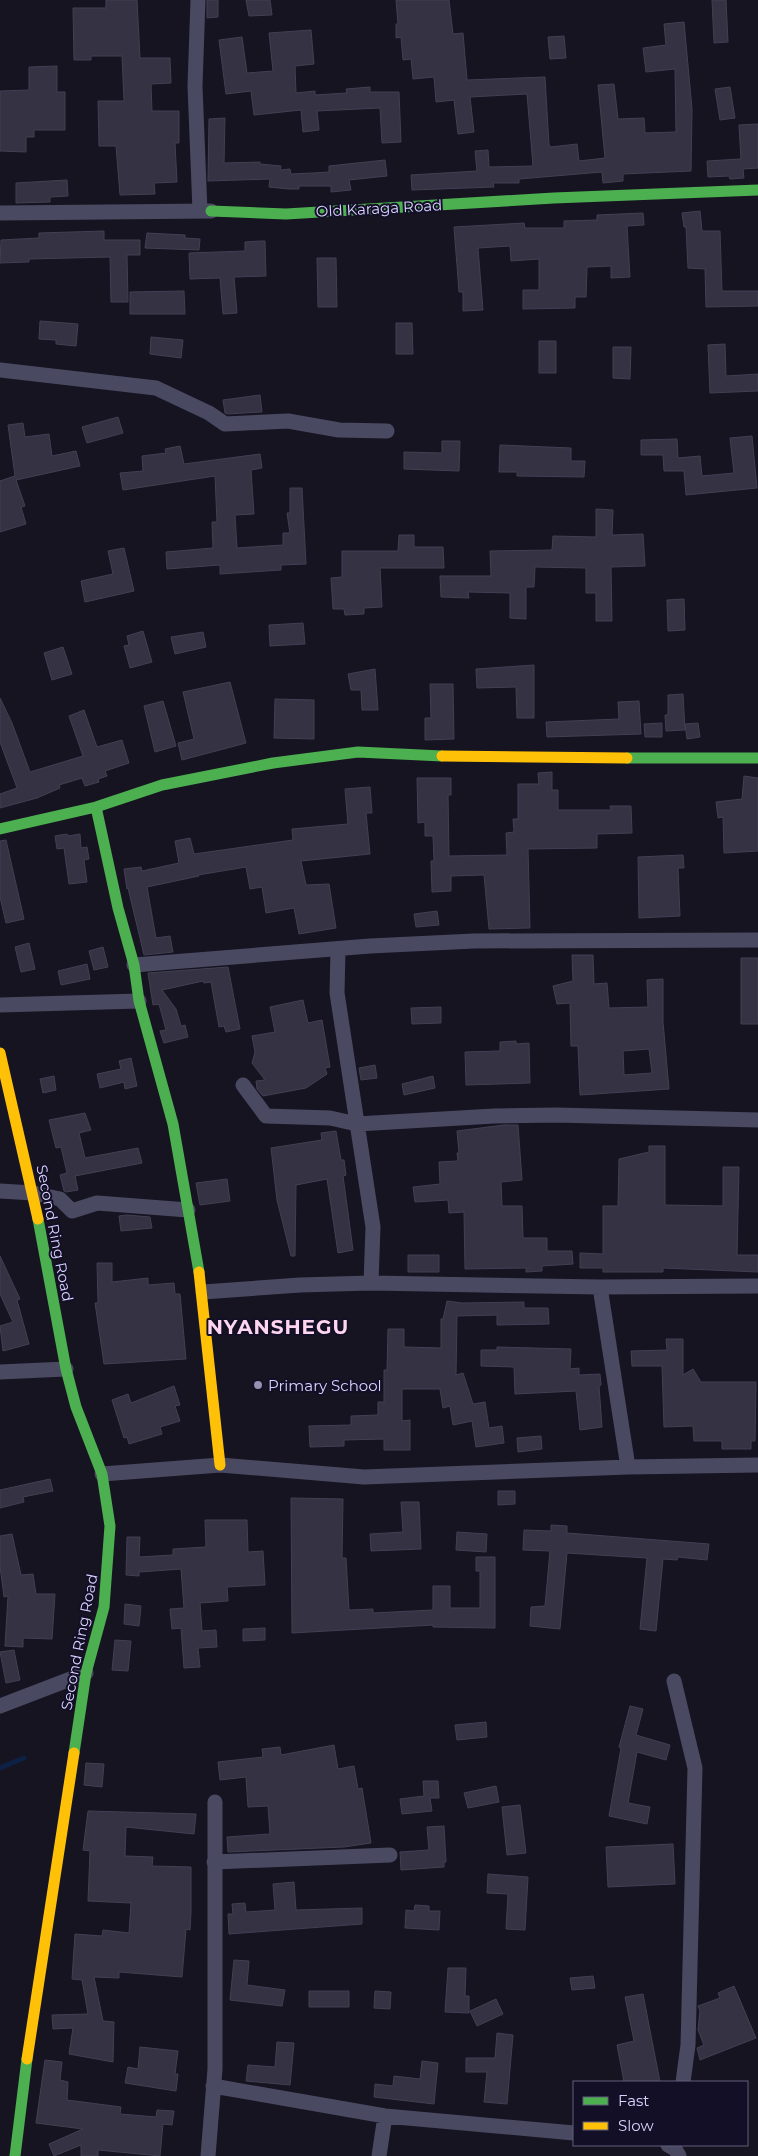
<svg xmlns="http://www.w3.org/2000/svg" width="758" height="2156" font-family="Montserrat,sans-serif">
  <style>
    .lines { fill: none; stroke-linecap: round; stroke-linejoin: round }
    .stream { stroke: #0d2144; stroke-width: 5 }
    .building { fill: #343243; stroke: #433f54; fill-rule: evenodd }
    .street { stroke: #4a4962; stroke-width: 15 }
    .fast { stroke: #4caf50; stroke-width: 11 }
    .slow { stroke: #ffc107; stroke-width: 11 }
    .poi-dot { fill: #9591b1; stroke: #130f26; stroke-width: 2 }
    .labels { text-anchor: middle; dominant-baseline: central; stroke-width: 4; stroke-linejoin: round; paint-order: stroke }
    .street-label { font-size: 15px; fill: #d9d4ff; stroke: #130f26 }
    .poi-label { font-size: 15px; fill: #d9d4ff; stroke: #130f26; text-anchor: start }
    .district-label { font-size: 20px; font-weight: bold; letter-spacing: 1px; fill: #ffd6f0; stroke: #130f26 }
  </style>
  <rect width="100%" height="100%" fill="#161421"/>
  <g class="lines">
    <path class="stream" d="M0 1768 24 1758"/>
  </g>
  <path class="building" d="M106 0H137L140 58H170L171 83 151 84 152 111H179V143H175L177 182 154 183 155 194 120 195 116 146H99L98 101H124L122 56H91V60H74L73 8H106Z
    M207 0H218V17L207 18Z
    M246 0H270L272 15 249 16Z
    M396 0H449L453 34 463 33 467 80 545 77 549 145 551 147 577 144 579 161 605 158 598 85 614 84 618 119 644 118 645 133 676 132 675 69 646 72 643 48 666 45 664 24 684 22 692 109 691 171 623 174V181L603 183 602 172 519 179V183H493L494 187 412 190 411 175 477 171 475 151 488 150 489 167 533 166 527 94 470 97 474 132 458 134 454 100 436 102 434 77 413 79 411 59 403 60 401 37 396 38V24H398Z
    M712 0H726L728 42 714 43Z
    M311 30 314 64 295 66 296 93 315 91V95L347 93 346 89 370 87V92H399L401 142 382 143 380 108 317 111 319 130 303 132 301 110 254 115 251 91 226 94 219 40 242 37 247 73 273 71 269 33Z
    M564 36 566 58 550 59 548 37Z
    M57 66V92H65V130H34V137H26V152L0 151V91L29 90V67Z
    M730 87 735 118 720 120 715 89Z
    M225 118 224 163 260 162V164L281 166 280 170 290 169 291 174 313 173 329 172V166L385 160 387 176 349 180 351 190 331 192V186H299V189H289L269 187 270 179 208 181 209 119Z
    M758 124V168L743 169 744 178 730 179 729 176 708 177 707 161 741 159 739 125Z
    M67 180 68 196 50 197V202L16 203V183Z
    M700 211 702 231H720L722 291H758V306L706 307 705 269 688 268 686 227H684L682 213Z
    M643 213 644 225 627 226 630 277 611 278V266L587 267 586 297H575V308L523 309V290H539V259L511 261 510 246 478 248 483 310 463 311V292H459L454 227 524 223 525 228H564V221L597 220V215Z
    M104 231V240H140V255H127L128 302H111L110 257 29 259V262L0 263 1 240 39 238V233Z
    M147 233 185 235V238L200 239 199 250 145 248Z
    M260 241H265L266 276 234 277 237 313 223 314 220 278 190 279 189 253 245 251V242Z
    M317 258H336L337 307H318Z
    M184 291 185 314H130V292Z
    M40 321 78 324 76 346 56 344V340L39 339Z
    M396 323H412L413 354H396Z
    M151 337 183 340 181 358 150 354Z
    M539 341H556V373H539Z
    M725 344 726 376 758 374V391L710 393 708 345Z
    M613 347H631L630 379 613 378Z
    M260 395 262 412 228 414 225 413 223 400Z
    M118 417 123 433 87 443 82 427Z
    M23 423 25 437 49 434 52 456 76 451 80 466 16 480 25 506 21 507 26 524 0 532V481L15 476 8 425Z
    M752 436 757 488 686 495 684 471H664L663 455H641V440L677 439 678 458 700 456 702 476 734 473 730 438Z
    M442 441H460L459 471 404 469V452L442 453Z
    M500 445 571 448V461H585L584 477 517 476V472H499Z
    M180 446 184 464 260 454 262 468 251 470 254 514 235 515 237 548 283 545V533H290L287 513H290V488H302L306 564 281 565V570L220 574V565L167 569 166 552 213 548 212 522H217L215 476 123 490 120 473 143 471 142 456 166 453 165 449Z
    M596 509 613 510 612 535 643 534 645 566 611 567 612 621H596V593H586V568L535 567 534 587H526V619L510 618V593L468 592 469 598 441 597 440 576H491L490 551 552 550 553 536 596 537Z
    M399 535H414V547H443L444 568H380L382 607 364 608V614L345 615 344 609H333L331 578 342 577V551H398Z
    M124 548 134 591 85 602 81 581 113 574 108 551Z
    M684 599 685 630 668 631 667 600Z
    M303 623 305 644 270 646 269 625Z
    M143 631 152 662 130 668 124 646 129 645 127 636Z
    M203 632 206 647 175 654 171 637Z
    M63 647 72 674 52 680 44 653Z
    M534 665V718H517L516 687 477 688 476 669Z
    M375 669 378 710H362L361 690H351L348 674Z
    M230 682 246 743 182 760 178 743 194 739 183 692Z
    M430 684H453L454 739 425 740V718H431Z
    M683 694 685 730 666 731 665 715H668V695Z
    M0 698 12 723 30 772 83 756 69 716 84 710 97 747 122 740 129 763 105 771 107 776 98 779 99 782 85 786 82 778 59 785 60 788 37 798 0 808V794L17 788 0 742Z
    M275 699 314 700V739L274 738Z
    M163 701 176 746 155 752 144 706Z
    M639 701 641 734 547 737 546 722 619 719 618 702Z
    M662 723V737H645L644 724Z
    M698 723 700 737 687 739 685 724Z
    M552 772V790H558V810H611L610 806H631L632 833 597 834V848L528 849 530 928 489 929 484 875 451 876V891L432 892 431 861H434L433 836H425V822L418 823 417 778H451V795H448L449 856 507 855 506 833 514 832 513 819H518V784H539L538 773Z
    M744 776 758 778V851L724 853 723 817 718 818 716 802 742 799Z
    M370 787 372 813H366L370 854 301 861 306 885 329 884 336 928 299 934 294 908 266 913 262 887 250 889 246 867 198 875 199 876 147 887 156 938 170 936 173 952 144 955 128 888 127 889 124 869 141 867 142 871 179 863 175 841 190 838 194 854 293 840 292 829 348 824 345 789Z
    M67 834 68 836 80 834 81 848 87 847 89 859 84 860 87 882 69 884 64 848 57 849 55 836Z
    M6 840 24 919 6 923 0 897V841Z
    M683 855 684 868H678L680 916 639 918 638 857Z
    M437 911 439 925 416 927 414 914Z
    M29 943 35 969 21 972 15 947Z
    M103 947 108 967 94 970 89 951Z
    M572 955H593L594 984 607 983 609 1008 648 1007 647 980 663 979V1022L669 1089 580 1095 578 1046H571L570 1003 557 1004 553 986 573 981ZM649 1049 652 1073 624 1075 623 1051Z
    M741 958H758V1024H741Z
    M87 964 90 979 61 985 58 971Z
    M228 967 240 1029 226 1032 224 1026 219 1027 211 982 204 983 203 981 162 990 176 1009 181 1026 185 1025 188 1037 164 1043 160 1031 166 1030 159 1004 153 1005 148 973Z
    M303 1000 308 1023 322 1020 330 1067 325 1068 327 1074 306 1088 263 1096 257 1089 256 1081 265 1080 252 1063 255 1052 252 1036 275 1032 270 1007Z
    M441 1007V1023L412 1024 411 1008Z
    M516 1041V1044L529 1043 530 1083 466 1085 465 1052 500 1051V1042Z
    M131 1058 137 1086 125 1089 124 1082 100 1088 97 1074 121 1069 119 1061Z
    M375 1065 377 1078 361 1080 359 1068Z
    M54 1076 56 1090 43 1093 40 1079Z
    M433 1076 435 1088 404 1095 402 1084Z
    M85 1113 91 1130 79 1133 85 1158 138 1148 142 1163 75 1176 78 1190 66 1192 64 1191 60 1175 67 1173 61 1147 56 1148 49 1120Z
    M504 1125H518L522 1180 501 1182 502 1206H522L523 1238H547V1251H572L573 1264 542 1266V1271L526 1272V1268L465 1269 464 1212 449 1213 448 1200 415 1202 413 1187 440 1184 439 1162 458 1161 457 1153H459L457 1131Z
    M336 1131 341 1160H344L346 1175 343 1176 353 1250 338 1253 327 1179 296 1185 295 1256H291L277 1200 271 1148 322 1140 321 1133Z
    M649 1146H665V1205L723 1206V1167H739L737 1255H758V1272L663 1268V1272H603V1268H580V1253L603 1254V1206H618L619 1159 649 1152Z
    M227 1179 230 1201 200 1205 196 1183Z
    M127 1215 150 1217 152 1228 121 1231 119 1216Z
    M408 1255H439V1272H408Z
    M0 1256 20 1299 17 1300 29 1344 3 1351 0 1326 13 1322 0 1294Z
    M97 1263H112V1282L148 1278V1285L174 1283 175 1294H180L186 1359 104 1364 95 1303H98Z
    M447 1301 462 1303 524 1302V1308H548L549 1324 497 1325V1315L457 1316 456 1375 463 1373 473 1404 485 1402 489 1428 502 1426 504 1443 476 1447 472 1421 453 1425 450 1406 443 1408 440 1389H402V1421L410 1420V1450H384V1439L344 1440V1446L310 1447 309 1426 351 1425V1416L378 1415V1402H384V1370H387L388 1329H404V1347L441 1348V1319H443Z
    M666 1339H683V1375L693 1369 701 1382H756L755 1441H751V1449H722V1441H694L693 1426 664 1427 662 1366H632L631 1351 667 1350Z
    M497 1347 571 1349 570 1369 579 1368V1375L600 1374 601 1385 599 1386 602 1427 580 1430 576 1391 515 1394 514 1367 481 1366V1350H497Z
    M174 1386 180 1405 175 1406 180 1421 160 1427 162 1434 129 1444 127 1437 124 1438 112 1400 128 1394 131 1403Z
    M541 1436 542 1449 518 1452 517 1438Z
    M50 1479 53 1491 23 1497 24 1502 0 1508V1490Z
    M498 1491H515V1504L498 1505Z
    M291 1498 343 1499 342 1558H346L349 1610 373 1609V1613L433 1610V1586H450V1608H480V1571H476V1557H495V1628L433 1627V1625L292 1633Z
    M401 1502H419L421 1549 371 1551 370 1534 403 1532Z
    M205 1520H247L248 1552 263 1551 265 1585 227 1587 228 1601 200 1603 202 1631 216 1630 217 1647 198 1648 200 1667 184 1668 181 1628 172 1629 170 1609 184 1608 181 1569 139 1572V1576L126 1575 127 1537H140L139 1557 173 1555V1549L206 1547Z
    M551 1525 567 1526V1533L709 1544 707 1560 678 1557 677 1560 663 1559 656 1631 640 1629 647 1558 567 1553 560 1629 530 1626 531 1607 545 1606 550 1551 523 1550 524 1530 551 1531Z
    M457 1532 487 1534 486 1552 456 1550Z
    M12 1534 21 1575 33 1574 36 1594H55L52 1639 23 1638V1647L5 1646 8 1596 4 1597 0 1566V1536Z
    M125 1604 141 1606 139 1626 124 1624Z
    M265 1628V1640L243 1641V1629Z
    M115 1640 131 1641 128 1671 112 1670Z
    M14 1650 20 1680 6 1683 0 1652Z
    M630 1706 643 1709 636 1735 670 1745 666 1760 637 1752 628 1803 650 1807 647 1824 609 1816 621 1748 619 1747Z
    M486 1722 487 1737 457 1740 455 1725Z
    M334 1745 338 1769 354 1766 358 1789 362 1788 371 1843 344 1847 228 1852 227 1837 270 1834 268 1806 248 1807 246 1777 220 1780 218 1762 263 1757 262 1749 280 1747 281 1755Z
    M86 1763 104 1764 102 1787 84 1785Z
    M423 1781H438L439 1798H430L432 1811 402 1814 400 1799 424 1796Z
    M496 1786 499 1802 468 1808 464 1793Z
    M520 1805 526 1853 507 1855 502 1807Z
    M88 1811 196 1814 194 1834 126 1827 125 1856 153 1857 152 1866 191 1867V1912L190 1930 186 1929 182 1977 119 1972V1978L94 1977 103 2021 114 2022 113 2062 69 2054 73 2028 53 2029 52 2015 88 2014 82 1980 72 1979 75 1934 102 1936 103 1930 129 1933 131 1903 88 1901 90 1851 83 1850Z
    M444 1826 446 1862H444V1867L401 1870 400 1852 429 1850 427 1827Z
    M673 1844 675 1884 608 1887 606 1847Z
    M488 1874 528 1877 525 1930 506 1929 508 1894 487 1893Z
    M294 1882 296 1910 362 1908V1924L229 1934 228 1914H233L232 1904 245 1903 246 1912 275 1910 273 1884Z
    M415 1905 429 1906V1911H440L439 1930 405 1928 406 1910 414 1911Z
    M234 1960 249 1961 247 1985 285 1990 282 2006 230 2000Z
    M448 1968H466L465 1996H469V2013L445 2012Z
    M593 1976 595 1988 572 1990 570 1978Z
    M734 1986 756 2038 700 2060 697 2048 704 2045 698 2030 700 2011 698 2006 720 1998 718 1993Z
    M309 1991H349V2007H309Z
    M375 1991 391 1992 390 2009 374 2008Z
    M643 1994 660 2082H624L617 2045 634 2041 625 1997Z
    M496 1999 503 2014 477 2026 470 2011Z
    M497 2033 513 2035 507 2104 484 2102 487 2072H466V2058H495Z
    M277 2042 294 2043 290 2085 246 2081 248 2065 275 2067Z
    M140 2047 178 2051 175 2074H178L176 2091 125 2083 128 2067 138 2069Z
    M45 2060 62 2062 60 2080 68 2082 67 2100 121 2107 120 2114 156 2117 157 2110 174 2111 172 2125 163 2124 160 2156 98 2150V2156H81V2145L54 2156 49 2144 83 2129 36 2123Z
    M422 2061 438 2063 434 2104 374 2097 375 2084 393 2086 394 2076 420 2079Z"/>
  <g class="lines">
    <path class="street" d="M198 0 195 86 200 211
      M0 213 211 211
      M0 370 156 388 209 413 225 424 288 421 339 430 387 431
      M338 950 337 993 373 1227 371 1283
      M134 965 370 946 474 941 758 940
      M0 1005 139 1001
      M243 1085 266 1116 330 1118 357 1124 494 1116 556 1115 758 1120
      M0 1191 33 1193 60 1199 72 1211 97 1203 188 1210
      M600 1287 628 1467
      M203 1292 300 1285 371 1283 600 1287 758 1286
      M0 1372 66 1369
      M102 1474 220 1465 364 1477 628 1467 758 1465
      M674 1681 695 1768 688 2045 683 2082
      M0 1706 86 1673
      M214 1862 390 1855
      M213 2086 385 2116 574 2133
      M668 2145 675 2149 679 2156
      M208 2156 215 2069V1802
      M379 2156 385 2116"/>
    <path class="fast" d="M211 211 286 214 554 198 758 190
      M627 758H758
      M96 807 118 908 134 965 139 1001 173 1124 199 1272
      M0 829 96 807 162 785 273 763 358 752 442 756
      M38 1219 66 1369 76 1407 102 1474 110 1526 104 1607 86 1673 74 1753
      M15 2156 27 2059"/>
    <path class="slow" d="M442 756 627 758
      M0 1053 38 1219
      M199 1272 220 1465
      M27 2059 74 1753"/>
  </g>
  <circle class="poi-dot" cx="258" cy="1385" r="5"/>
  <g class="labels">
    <g class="street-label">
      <text transform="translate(379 208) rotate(-3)">Old Karaga Road</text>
      <text transform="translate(55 1233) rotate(79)">Second Ring Road</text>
      <text transform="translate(79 1642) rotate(-79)">Second Ring Road</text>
    </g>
    <g class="poi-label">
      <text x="268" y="1385">Primary School</text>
    </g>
    <g class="district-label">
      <text x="278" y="1327">NYANSHEGU</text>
    </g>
  </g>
  <rect x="573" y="2081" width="175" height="65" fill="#130f26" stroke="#625e7d"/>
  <rect x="583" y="2097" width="25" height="8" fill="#4caf50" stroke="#625e7d"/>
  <text x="618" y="2106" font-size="15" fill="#d9d4ff">Fast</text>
  <rect x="583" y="2122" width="25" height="8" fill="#ffc107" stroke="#625e7d"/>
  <text x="618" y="2131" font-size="15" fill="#d9d4ff">Slow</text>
</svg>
